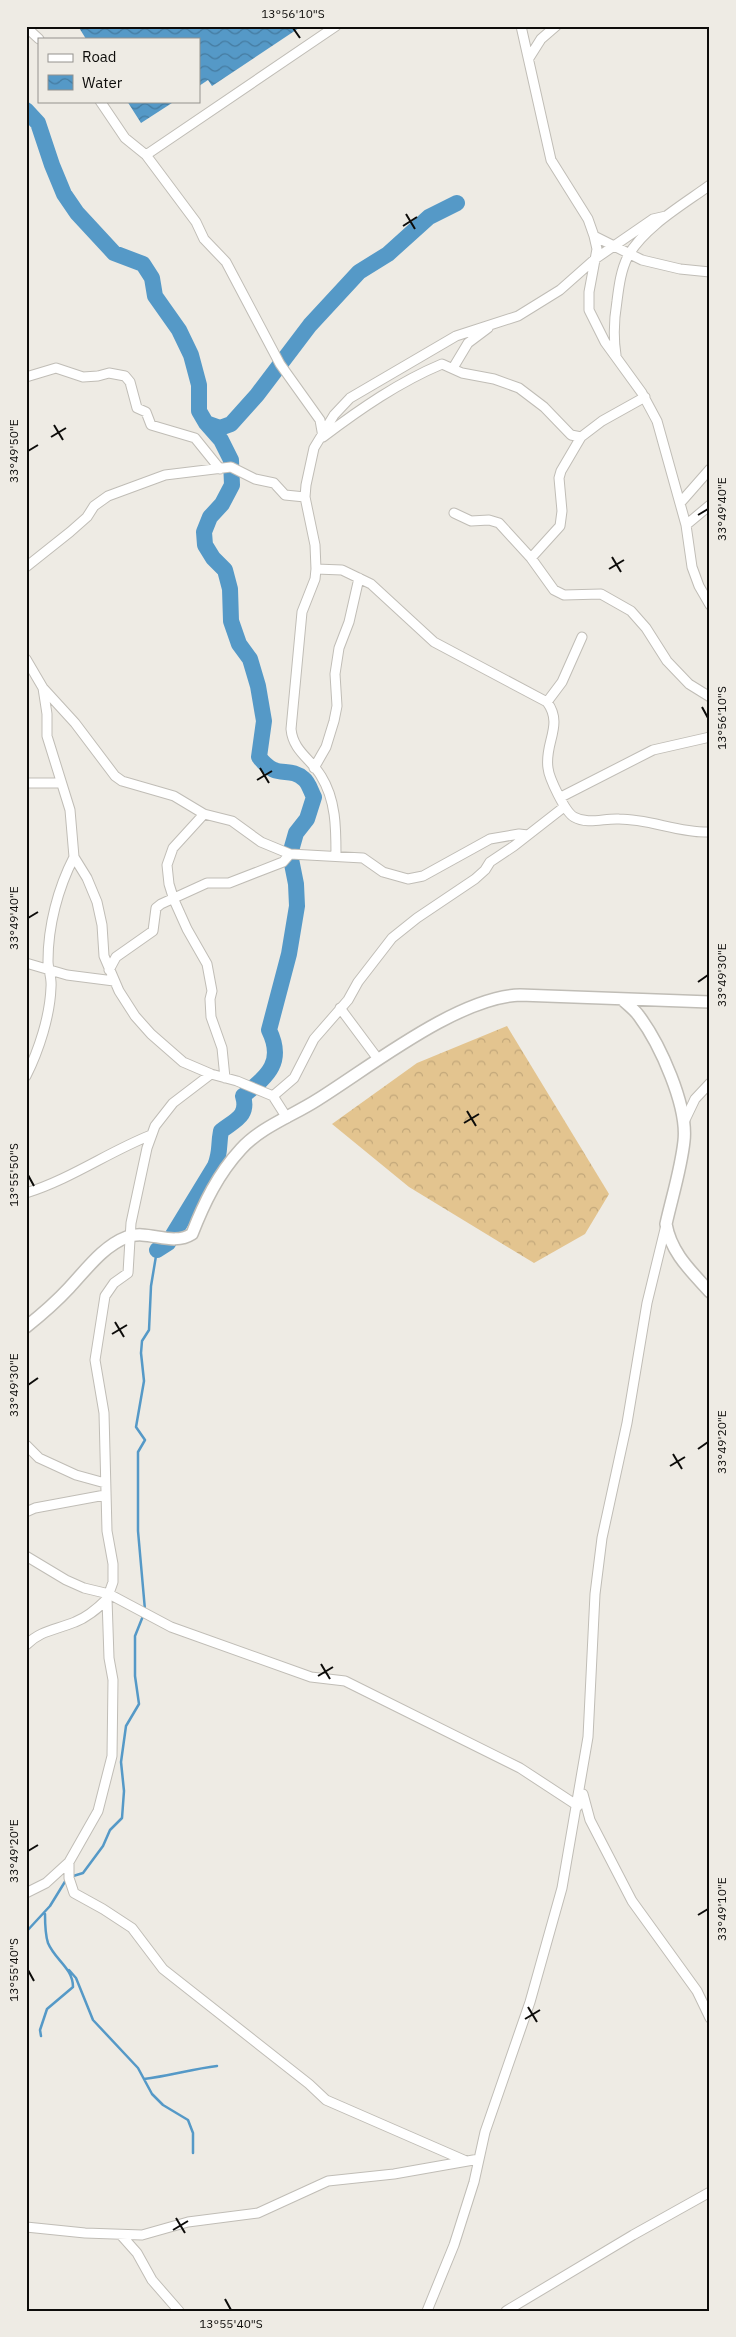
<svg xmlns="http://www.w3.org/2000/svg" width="736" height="2337" font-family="'IBM Plex Sans',sans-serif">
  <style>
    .forest { fill: url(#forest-crowns) }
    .water { fill: url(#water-waves) }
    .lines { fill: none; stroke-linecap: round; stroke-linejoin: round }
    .stream { stroke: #5599c7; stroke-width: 2.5 }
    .river { stroke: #5599c7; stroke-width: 16 }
    .minor-casing { stroke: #c0bdb6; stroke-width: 11 }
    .tertiary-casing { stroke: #c0bdb6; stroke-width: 14 }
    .minor { stroke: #fff; stroke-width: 9 }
    .tertiary { stroke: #fff; stroke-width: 11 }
    .ticks { fill: none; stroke: #0d0c0a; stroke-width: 2 }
    .neatline { fill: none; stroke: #0d0c0a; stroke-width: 2 }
    .ticks-label { font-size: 12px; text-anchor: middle; fill: #0d0c0a }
  </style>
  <defs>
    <pattern id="forest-crowns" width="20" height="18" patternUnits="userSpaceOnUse" patternTransform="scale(1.25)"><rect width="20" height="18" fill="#e3c48f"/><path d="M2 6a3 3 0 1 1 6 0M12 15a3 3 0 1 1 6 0" fill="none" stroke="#c2a77a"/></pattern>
    <pattern id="water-waves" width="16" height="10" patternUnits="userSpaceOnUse" patternTransform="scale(1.25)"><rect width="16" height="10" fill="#5599c7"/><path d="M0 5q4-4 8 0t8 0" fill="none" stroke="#457ba0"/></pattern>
  </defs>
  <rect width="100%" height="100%" fill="#eeebe4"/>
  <path class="forest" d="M507 1026 609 1194 585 1234 534 1263 409 1187 332 1124 417 1063Z"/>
  <path class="water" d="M78 26H298L299 28 212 86 208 80 199 86V39H86Z
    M127 101H175L141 123Z"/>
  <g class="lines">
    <path class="stream" d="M145 1610 138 1531V1452L145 1440 136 1427 144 1381 141 1353 142 1341 149 1330 151 1286 157 1250
      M70 1877 83 1873 103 1846 110 1830 122 1818 124 1791 121 1762 126 1726 139 1704 135 1676V1636L143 1616
      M26 1932 50 1906 66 1880
      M69 1970 76 1978 93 2020 138 2068 152 2094 163 2105 188 2120 193 2133V2153
      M41 2036 40 2030 47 2009 73 1987C73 1968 55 1960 48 1943 45 1934 45 1923 45 1914
      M144 2079C169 2076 192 2069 217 2066"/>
    <path class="river" d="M26 110 38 123 52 165 64 194 77 213 114 253 143 264 152 278 155 296 179 330 191 355 199 385V411L206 423 221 440 231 460 232 485 222 504 210 517 204 532 205 545 213 558 225 570 230 589 231 621 239 644 250 659 258 686 264 721 259 757C277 781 288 765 304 779 309 783 311 792 314 797L307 819 296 833 290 854 296 884 297 906 289 954 269 1030C285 1063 267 1076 243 1096 249 1116 235 1120 221 1131 218 1146 221 1151 215 1166L168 1243 157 1250
      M206 423 220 428 231 424 257 395 310 325 359 272 388 254 429 217 457 203"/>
    <defs>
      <path id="minor" d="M521 26 551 160 588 219 594 236 597 249 589 292V310L605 342 642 393 657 421 686 525 692 567 699 586 710 605
        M26 27 39 39
        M529 58 541 39 556 26
        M100 101 125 138 146 155 196 222 204 239 226 262 280 364 320 420 323 437C360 409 399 382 442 364L462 373 494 379 519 388 544 407 571 435 581 437 602 421 645 397
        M146 155 336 26
        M594 236 642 260 680 269 710 272
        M616 355C613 336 614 319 617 301 619 285 621 270 628 256 644 227 684 204 710 185
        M453 368 468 343 488 328
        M26 377 56 368 83 377 98 376 109 373 125 376 130 382 137 408 146 412 151 425 195 438 220 469
        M681 502 710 469
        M454 513 471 521 489 520 499 523 531 558 560 526 562 511 559 478 561 471 581 437
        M686 525 710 505
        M531 558 554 590 564 595 601 594 631 611 646 628 667 661 689 684 710 697
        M26 567 70 532 87 517 94 506 108 496 165 475 231 467 255 479 274 483 285 495 305 497
        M316 569 342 570 371 584 434 642 547 702
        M582 637 562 682 547 702C564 725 544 743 548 768 549 778 565 812 574 817 588 825 604 818 619 819 650 819 679 833 710 832
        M26 659 43 688 47 714V736L70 810 74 857 87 878 97 902 102 925 104 956 119 991 135 1016 151 1034 183 1062 211 1074 237 1081 273 1096 287 1118
        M43 688 75 723 115 776 122 781 174 796 204 814 232 821 261 842 290 854 363 858 383 872 408 879 423 876 490 839 519 834 528 835
        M314 768 326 747 334 721 337 706 335 674 339 648 349 622 359 578
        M26 783H60
        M561 797 653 750 710 737
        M204 814 173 848 167 865 169 884 174 900 187 929 207 964 212 991 210 999 211 1017 222 1048 225 1078
        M336 855C336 828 336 800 321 776 311 759 293 751 291 729L302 612 315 579 316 569 315 545 305 497 306 485 314 448 334 415 350 398 456 336 518 316 560 290 595 259 653 219 666 216
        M26 963 67 975 114 981
        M109 970 116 957 153 931 156 908 161 904 207 883H229L283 862 290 854
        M340 1008 378 1059
        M26 1076C39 1050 50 1016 51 987 52 978 48 969 48 961 48 926 58 888 74 857
        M273 1096 294 1078 314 1039 348 1000 358 982 392 938 417 918 475 879 485 870 490 862 514 846 564 807
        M684 1122 695 1099 710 1083
        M26 1193C71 1179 108 1152 151 1135
        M26 1445 39 1458 76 1475 105 1483
        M26 1512 35 1508 105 1495
        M26 1556 66 1580 84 1588 109 1594 171 1627 311 1677 345 1681 520 1768 578 1806
        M26 1645C41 1630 56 1630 75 1622 88 1617 97 1609 107 1599
        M583 1794 590 1820 632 1901 697 1991 710 2018
        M69 1862V1878L74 1893 103 1909 132 1928 163 1969 309 2084 326 2100 466 2161
        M26 1893 46 1883 69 1862 98 1811 112 1756 113 1680 109 1658 107 1599 113 1582V1564L107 1531 104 1413 95 1360 105 1296 114 1283 128 1273 131 1223 147 1148 155 1126 173 1103 211 1074
        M26 2227 85 2233 142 2235 188 2222 258 2213 328 2181 394 2174 479 2159
        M121 2235 137 2253 152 2280 179 2311
        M427 2311 454 2245 474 2182 485 2132 530 2002 562 1888 588 1737 595 1594 602 1538 627 1423 647 1303 666 1225
        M506 2311 633 2235 710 2192"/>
      <path id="tertiary" d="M623 1000C628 1005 635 1010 639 1016 660 1044 688 1106 684 1141 681 1169 672 1197 666 1224 671 1253 691 1271 710 1292
        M26 1327C41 1315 56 1302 69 1288 86 1270 103 1246 127 1237 148 1229 172 1247 192 1234 204 1203 218 1174 241 1149 261 1127 292 1116 317 1100 370 1067 458 997 520 995L710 1002"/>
    </defs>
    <use href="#minor" class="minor-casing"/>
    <use href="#tertiary" class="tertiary-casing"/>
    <use href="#minor" class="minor"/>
    <use href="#tertiary" class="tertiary"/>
  </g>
  <path class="ticks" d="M293 28 300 38M406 214 415 229M403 226 417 217M54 425 63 440M51 437 66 428M28 451 38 445M698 515 708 509M612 557 621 572M609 569 624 560M702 707 708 718M260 768 269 783M257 780 272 771M28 918 38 912M698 982 708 975M467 1111 476 1126M464 1123 479 1114M28 1175 34 1186M115 1322 124 1337M112 1334 127 1325M28 1385 38 1378M698 1449 708 1442M673 1454 682 1469M670 1466 685 1457M321 1664 330 1679M318 1676 333 1667M28 1851 38 1845M698 1915 708 1909M28 1970 34 1981M528 2007 537 2022M525 2019 540 2010M176 2218 185 2233M173 2230 188 2221M225 2299 231 2310"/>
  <rect width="736" height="2337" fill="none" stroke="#eeebe4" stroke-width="55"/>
  <rect x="38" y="38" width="162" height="65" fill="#eeebe4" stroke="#94928d"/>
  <rect x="48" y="54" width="25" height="8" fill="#ffffff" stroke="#94928d"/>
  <text x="82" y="62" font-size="15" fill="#0d0c0a">Road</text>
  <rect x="48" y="75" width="25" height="15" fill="url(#water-waves)" stroke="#94928d"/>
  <text x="82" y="88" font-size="15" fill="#0d0c0a">Water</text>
  <rect x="28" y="28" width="680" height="2282" class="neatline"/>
  <g class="ticks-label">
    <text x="293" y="18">13°56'10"S</text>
    <text transform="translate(14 451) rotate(-90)" y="4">33°49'50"E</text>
    <text transform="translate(722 509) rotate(-90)" y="4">33°49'40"E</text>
    <text transform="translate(722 718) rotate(-90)" y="4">13°56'10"S</text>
    <text transform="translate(14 918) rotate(-90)" y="4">33°49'40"E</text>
    <text transform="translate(722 975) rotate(-90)" y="4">33°49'30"E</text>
    <text transform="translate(14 1175) rotate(-90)" y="4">13°55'50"S</text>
    <text transform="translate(14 1385) rotate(-90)" y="4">33°49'30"E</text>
    <text transform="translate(722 1442) rotate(-90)" y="4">33°49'20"E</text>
    <text transform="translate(14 1851) rotate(-90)" y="4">33°49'20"E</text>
    <text transform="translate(722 1909) rotate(-90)" y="4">33°49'10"E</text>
    <text transform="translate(14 1970) rotate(-90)" y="4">13°55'40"S</text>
    <text x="231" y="2328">13°55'40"S</text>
  </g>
</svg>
